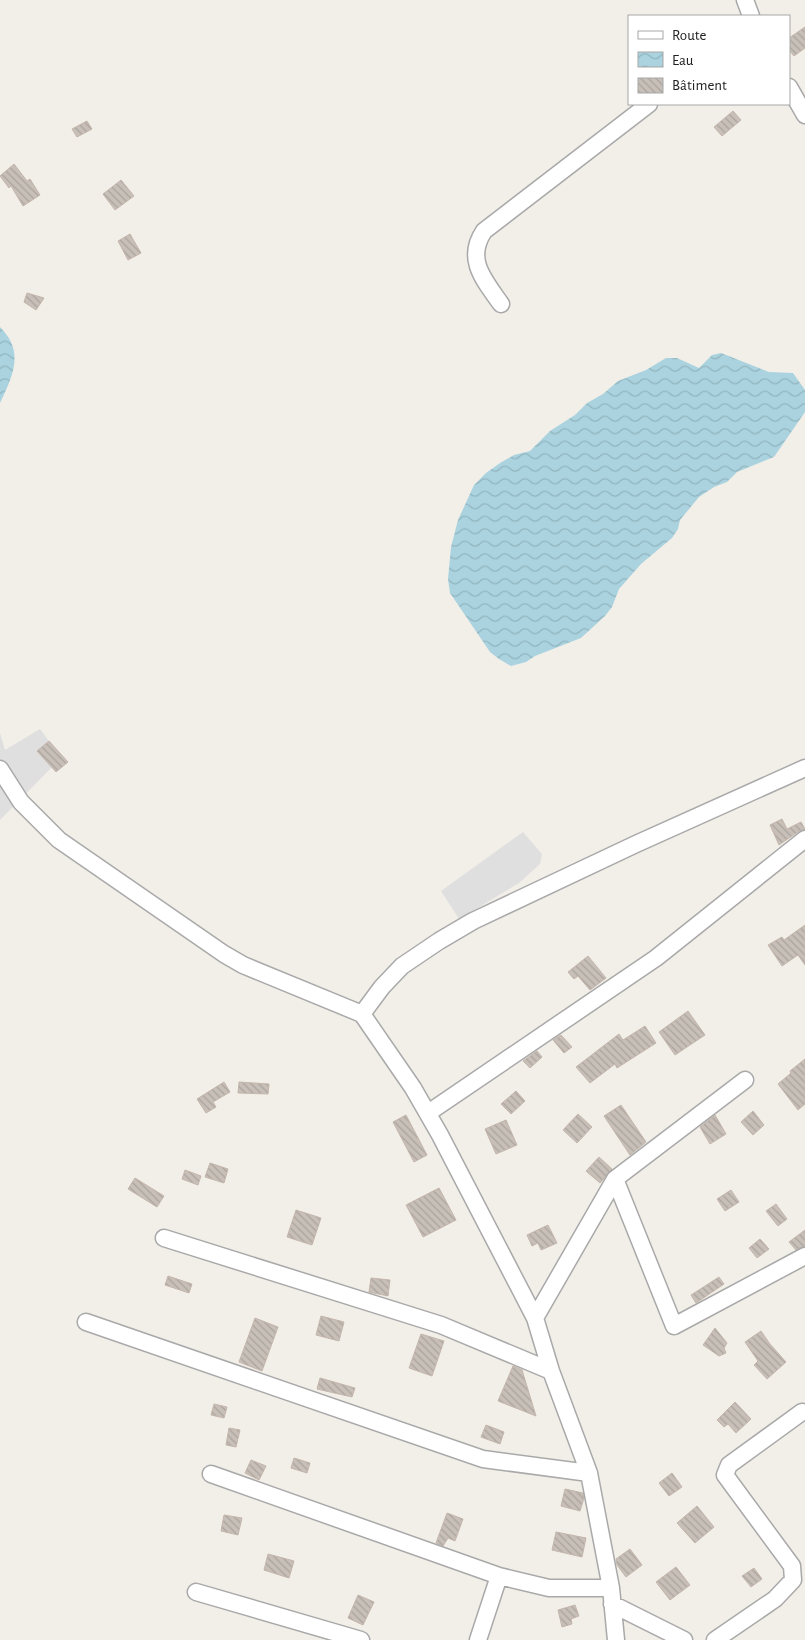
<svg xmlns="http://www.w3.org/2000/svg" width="805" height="1640" font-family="'Alegreya Sans',sans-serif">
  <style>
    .residential { fill: #e0dfdf }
    .water { fill: url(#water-waves) }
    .building { fill: url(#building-back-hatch); stroke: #c4b6ab }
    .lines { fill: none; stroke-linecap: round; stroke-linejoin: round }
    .minor-casing { stroke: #a9a9a9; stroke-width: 19 }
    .minor { stroke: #fff; stroke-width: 16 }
  </style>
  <defs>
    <pattern id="water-waves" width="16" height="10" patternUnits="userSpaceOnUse" patternTransform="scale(1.25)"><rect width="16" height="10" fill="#aad3df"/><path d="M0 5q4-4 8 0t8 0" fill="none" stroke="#92b5bf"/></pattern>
    <pattern id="building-back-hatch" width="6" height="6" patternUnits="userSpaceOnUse" patternTransform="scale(1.25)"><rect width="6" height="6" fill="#c7bfb8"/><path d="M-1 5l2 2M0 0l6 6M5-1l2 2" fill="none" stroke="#aba49e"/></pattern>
  </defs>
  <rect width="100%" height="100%" fill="#f2efe9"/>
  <path class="residential" d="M40 729 49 741 60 759 0 820V733L5 750Z
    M523 832 542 854 540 864 519 883 459 919 441 891Z"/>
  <path class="water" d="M0 327C25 352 13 375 0 403Z
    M721 353 769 372 793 373 805 390V412L774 457 737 472 727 482 714 487 699 497 680 520 678 529 672 538 641 564 619 589 612 607 605 616 581 638 535 656 526 662 511 666 499 659 490 652 450 593 448 579 451 547 458 520 474 485 486 473 500 463 514 455 530 451 550 431 575 415 587 403 603 394 618 381 646 370 666 358H677L699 368 712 355Z"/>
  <path class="building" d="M805 27V48L794 56 789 50V38Z
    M733 111 741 120 722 136 714 127Z
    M87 121 92 129 77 137 72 129Z
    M14 164 27 181 30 179 40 195 23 206 11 186 9 188 0 176Z
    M121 180 134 196 115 210 103 194Z
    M130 234 141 253 128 260 118 241Z
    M27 293 44 298 36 310 24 302Z
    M49 741 68 762 56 772 37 751Z
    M782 819 787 829 801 822 805 829 799 831 779 845 770 825Z
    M805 925V965L798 955 782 966 768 945 782 937 784 940Z
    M588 956 606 978 590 990 578 976 574 979 568 972Z
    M688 1011 705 1035 675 1055 659 1032Z
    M645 1026 656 1043 617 1068 615 1064 590 1083 576 1067 619 1034 623 1040Z
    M561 1035 572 1047 564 1053 553 1040Z
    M537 1051 542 1057 530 1068 523 1061Z
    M805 1059V1104L798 1110 778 1084 791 1073 790 1071Z
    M224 1082 230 1092 213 1102 216 1107 206 1113 197 1099Z
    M239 1082 269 1084 268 1094 238 1093Z
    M516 1091 525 1101 511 1114 501 1104Z
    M621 1105 646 1142 630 1155 604 1116Z
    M753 1111 764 1125 753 1135 741 1122Z
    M578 1114 592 1127 577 1143 563 1130Z
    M406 1115 427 1155 414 1162 393 1122Z
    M715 1115 726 1134 710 1144 700 1127Z
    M506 1120 517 1145 496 1154 485 1129Z
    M599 1157 612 1169 600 1183 586 1171Z
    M210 1163 228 1169 224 1183 205 1177Z
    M185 1170 201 1176 198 1185 182 1179Z
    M135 1178 164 1196 157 1207 128 1189Z
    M439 1188 456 1220 423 1237 406 1205Z
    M731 1190 739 1202 725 1211 717 1199Z
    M776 1204 787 1219 778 1226 766 1211Z
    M296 1210 321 1218 312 1245 287 1237Z
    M548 1225 557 1243 541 1250 538 1243 532 1246 527 1235Z
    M805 1230V1246L796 1250 789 1242Z
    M760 1239 769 1249 757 1258 749 1248Z
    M168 1276 192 1284 189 1293 165 1285Z
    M719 1277 724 1284 696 1303 691 1295Z
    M371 1278 390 1280 388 1296 369 1292Z
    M321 1316 344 1322 339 1341 316 1335Z
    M255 1318 278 1327 262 1371 239 1362Z
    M715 1328 727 1343 724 1348 726 1353 719 1356 703 1345Z
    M761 1331 770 1344 786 1362 767 1379 754 1365 758 1361 745 1342Z
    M421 1334 444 1341 432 1376 409 1368Z
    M513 1366 522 1370 536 1416 498 1401Z
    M320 1378 355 1388 352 1397 317 1389Z
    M735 1402 751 1419 736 1433 728 1424 724 1427 717 1420Z
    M214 1404 227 1407 224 1418 211 1415Z
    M486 1425 504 1432 500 1444 481 1437Z
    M229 1428 240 1430 236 1447 226 1445Z
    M294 1458 310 1463 307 1473 291 1468Z
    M251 1460 266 1466 259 1480 245 1473Z
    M672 1473 682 1487 669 1496 659 1483Z
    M565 1489 583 1493 584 1498 580 1511 561 1506Z
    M697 1506 714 1527 695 1543 677 1523Z
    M447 1513 463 1519 455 1541 448 1538 443 1546 436 1543Z
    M224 1515 242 1518 238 1535 221 1531Z
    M556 1532 586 1538 582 1557 552 1550Z
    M630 1549 642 1565 626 1577 617 1565 616 1559Z
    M268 1554 294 1561 289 1578 264 1570Z
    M676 1567 690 1585 670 1600 656 1582Z
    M754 1568 762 1579 751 1587 742 1576Z
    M358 1595 374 1602 363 1625 348 1618Z
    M575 1605 579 1616 571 1619 572 1624 562 1627 558 1610Z"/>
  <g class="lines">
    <defs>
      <path id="minor" d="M745 0 751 16
        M789 87 805 115
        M501 304C484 280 465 259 484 231L649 104
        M0 769 21 802 59 840 224 954 243 965 362 1014 413 1088 440 1135 535 1318 551 1371 589 1473 611 1588 616 1640
        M362 1014 382 987 402 966 439 941 473 921 636 844 805 768
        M428 1113 656 958 805 839
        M615 1179 674 1326 805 1256
        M164 1238 441 1325 551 1371
        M535 1318 615 1179 745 1080
        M86 1322 483 1459 589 1473
        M211 1474 499 1576 549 1588H611
        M196 1592 361 1640
        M612 1604 684 1640
        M478 1640 499 1576
        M715 1640 775 1599 793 1580 792 1566 725 1475 729 1465 802 1412"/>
    </defs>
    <use href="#minor" class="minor-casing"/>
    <use href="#minor" class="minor"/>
  </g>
  <rect x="628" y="15" width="162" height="90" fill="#ffffff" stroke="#a7a7a7"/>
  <rect x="638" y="31" width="25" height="8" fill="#ffffff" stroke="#a7a7a7"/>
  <text x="672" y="40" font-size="15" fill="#222222">Route</text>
  <rect x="638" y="52" width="25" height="15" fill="url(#water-waves)" stroke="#a7a7a7"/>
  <text x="672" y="65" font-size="15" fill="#222222">Eau</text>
  <rect x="638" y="78" width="25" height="15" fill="url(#building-back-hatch)" stroke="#a7a7a7"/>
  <text x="672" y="90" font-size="15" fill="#222222">Bâtiment</text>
</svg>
